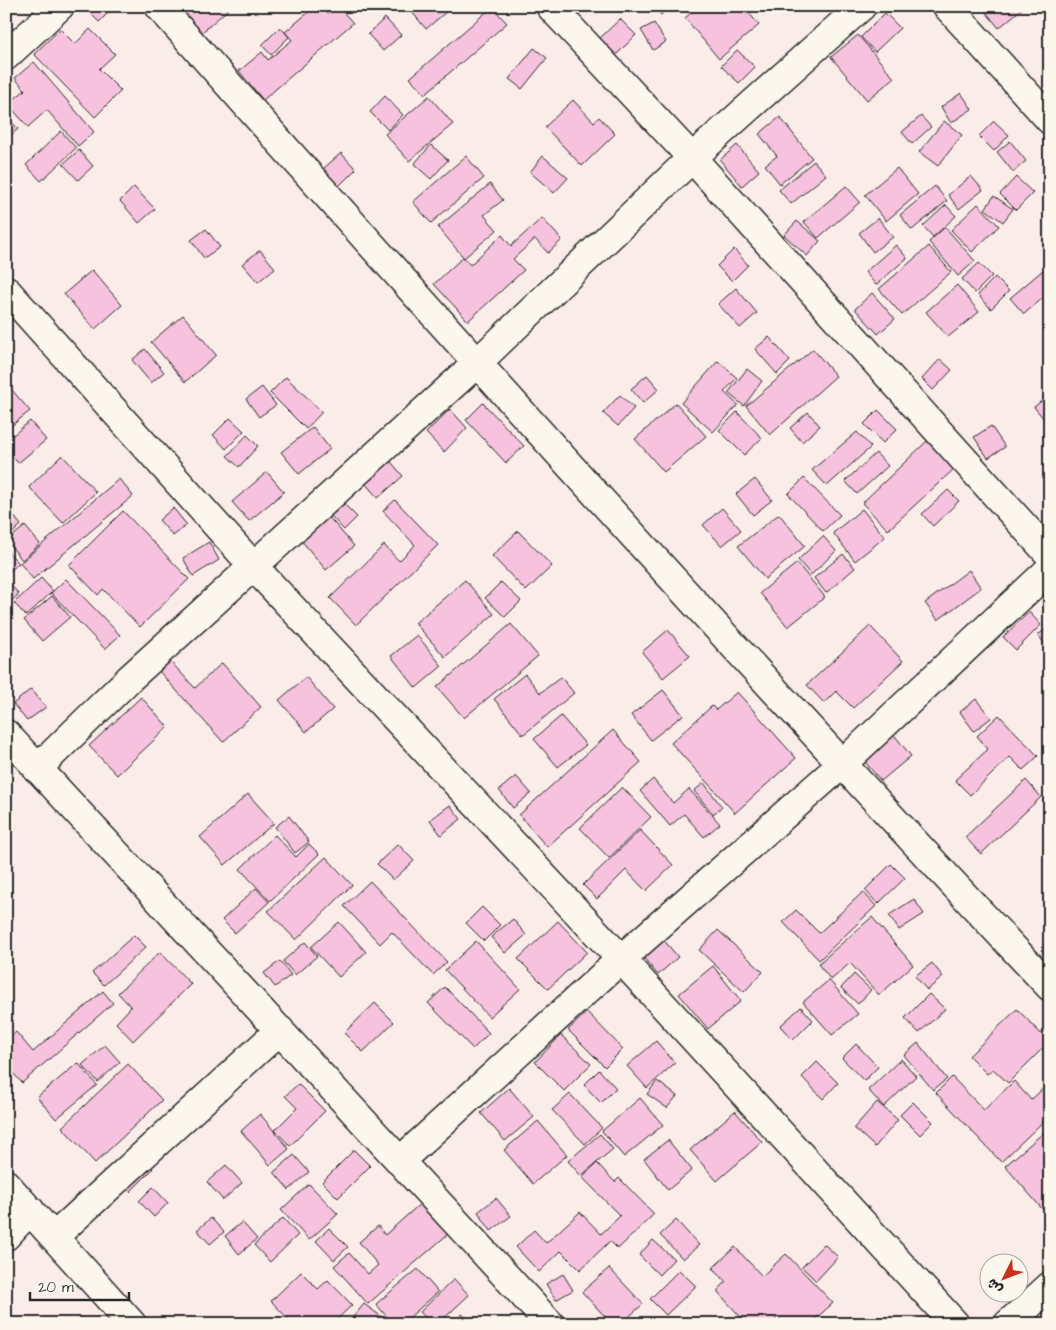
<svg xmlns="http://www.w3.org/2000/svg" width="1056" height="1330" font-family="'Architects Daughter','Playpen Sans Arabic',sans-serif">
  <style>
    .building { fill: #f6c2de; stroke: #2b2b2b }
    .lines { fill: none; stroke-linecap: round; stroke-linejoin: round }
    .street-casing { stroke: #2b2b2b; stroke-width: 31 }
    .street { stroke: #fbf7ec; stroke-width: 28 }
  </style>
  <rect width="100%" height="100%" fill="#faece9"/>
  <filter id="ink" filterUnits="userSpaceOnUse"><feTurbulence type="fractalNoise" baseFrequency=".02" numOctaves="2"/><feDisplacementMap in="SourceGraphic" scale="10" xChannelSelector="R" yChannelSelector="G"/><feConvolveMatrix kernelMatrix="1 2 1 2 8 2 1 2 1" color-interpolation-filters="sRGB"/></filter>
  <g filter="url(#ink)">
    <path class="building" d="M87 6H113L114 7 99 22 85 8Z
      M189 6H232L200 34 182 13Z
      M316 6H338L353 23 263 100 239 71 262 52 268 60 292 40 285 32Z
      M343 6H359L350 14Z
      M407 6H453L426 29Z
      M653 6H670L661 15Z
      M699 6H743L759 25 719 59 685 18Z
      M981 6H1025L999 28Z
      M492 7 507 23 425 94 410 78Z
      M885 13 900 28 875 52 861 37Z
      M385 18 401 35 383 51 368 34Z
      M620 19 636 35 616 55 600 38Z
      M654 23 666 42 653 50 641 30Z
      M280 27 289 37 271 55 262 45Z
      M60 29 75 44 90 29 115 54 99 69 121 91 95 117 34 54Z
      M858 35 894 78 867 100 831 57Z
      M534 48 547 58 522 89 509 79Z
      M737 50 755 67 739 83 721 66Z
      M34 62 94 132 78 146 47 110 28 127 8 104 25 90 15 78Z
      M961 93 972 109 951 123 941 107Z
      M385 96 403 115 388 130 370 112Z
      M429 96 453 124 409 161 385 134Z
      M573 100 594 122 599 117 615 134 582 166 545 127Z
      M6 115 18 129 6 139Z
      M921 116 931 127 912 144 902 132Z
      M780 117 812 158 780 184 765 165 777 156 759 134Z
      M944 121 962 135 938 166 919 152Z
      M994 121 1009 135 994 151 979 136Z
      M61 131 76 148 41 181 26 165Z
      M1010 141 1026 161 1013 172 997 152Z
      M431 145 448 160 431 179 414 164Z
      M737 145 759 171 742 186 720 160Z
      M79 150 93 166 78 180 63 164Z
      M341 153 356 169 339 186 323 169Z
      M466 156 484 178 431 223 413 202Z
      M543 156 568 178 554 193 530 172Z
      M814 161 826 175 791 204 779 190Z
      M897 168 918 194 886 221 865 195Z
      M971 176 983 190 959 209 948 195Z
      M1016 177 1033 193 1016 210 1000 194Z
      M490 184 503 200 484 215 497 230 464 258 438 227Z
      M846 186 860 202 818 238 804 222Z
      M935 186 947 201 912 230 900 215Z
      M134 187 155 209 139 223 120 201Z
      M994 196 1013 209 1003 222 985 209Z
      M978 204 999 226 972 252 951 230Z
      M946 205 956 216 933 237 923 226Z
      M542 218 562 240 548 253 535 239 513 259 524 270 468 321 434 284 463 257 470 265 502 235 511 246Z
      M878 218 893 237 873 252 859 233Z
      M797 221 820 241 807 256 784 235Z
      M945 227 975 261 958 276 929 242Z
      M206 229 220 247 204 258 191 240Z
      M896 245 907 258 876 285 865 272Z
      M929 246 951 272 902 315 879 289Z
      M734 249 748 265 732 281 717 266Z
      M260 250 275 268 258 282 242 264Z
      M979 263 992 276 975 293 962 279Z
      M92 270 122 305 95 329 64 294Z
      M1043 270 1050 278V292L1024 314 1010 298Z
      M995 277 1009 291 991 309 978 295Z
      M957 285 979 312 948 337 926 312Z
      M736 288 757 313 740 328 718 304Z
      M872 293 895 319 878 334 855 309Z
      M183 315 216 355 185 382 151 342Z
      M769 337 790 361 777 374 755 349Z
      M145 349 164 372 151 383 132 360Z
      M813 349 836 376 770 435 746 406Z
      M940 359 952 370 933 390 922 379Z
      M718 361 737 378 724 392 738 405 713 432 681 403Z
      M747 369 762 381 744 406 728 393Z
      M647 375 659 389 643 403 631 389Z
      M286 377 322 412 306 429 270 393Z
      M6 383 30 411 6 430Z
      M262 387 276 405 259 417 246 399Z
      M1050 394V426L1034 407Z
      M620 395 634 408 618 426 603 413Z
      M483 403 524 446 506 463 466 420Z
      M676 403 706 436 664 472 635 439Z
      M450 409 467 428 444 452 426 433Z
      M878 410 897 429 883 443 864 424Z
      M737 412 762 438 744 455 719 430Z
      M808 412 820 426 802 442 790 428Z
      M230 418 244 431 226 449 213 435Z
      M30 421 46 440 18 463 6 449V441Z
      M991 426 1005 447 988 458 974 437Z
      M313 427 330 449 299 474 281 452Z
      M857 432 871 447 827 486 812 470Z
      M247 435 258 446 239 467 227 456Z
      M927 441 954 469 888 530 862 503Z
      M381 450 403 476 378 498 356 473Z
      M876 453 888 466 857 494 845 481Z
      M62 455 96 492 63 523 29 487Z
      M267 472 284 492 249 521 232 502Z
      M804 478 840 515 823 531 788 494Z
      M119 479 133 496 33 579 20 563Z
      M755 479 772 500 753 515 736 494Z
      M948 490 959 501 933 526 922 514Z
      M395 500 438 545 356 625 330 598 384 545 399 561 415 545 383 511Z
      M344 504 357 517 344 530 331 516Z
      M173 508 187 525 173 536 159 520Z
      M722 508 741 530 722 546 703 525Z
      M862 509 885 537 855 561 833 533Z
      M123 511 189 579 140 627 103 589 98 595 69 565Z
      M12 514 21 525 6 539V519Z
      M779 514 805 546 765 579 738 546Z
      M327 515 354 546 326 570 301 540Z
      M25 526 40 544 22 560 7 541Z
      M518 531 552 566 526 591 492 556Z
      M823 536 836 551 811 575 798 560Z
      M209 542 219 560 193 576 183 558Z
      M6 550 19 563 6 575Z
      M843 554 855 568 826 593 814 578Z
      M797 563 825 597 788 627 760 593Z
      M969 570 981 588 938 620 925 603Z
      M41 578 53 591 26 616 14 603Z
      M66 579 120 635 105 649 51 593Z
      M6 580 19 594 6 606Z
      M465 580 494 614 445 657 415 623Z
      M501 582 521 601 505 617 485 598Z
      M52 596 70 617 42 641 24 620Z
      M1029 612 1041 625 1016 650 1003 637Z
      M511 624 538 656 464 718 437 687Z
      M870 626 903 661 853 708 836 691 824 703 807 685Z
      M1050 626V645L1047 647 1038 635Z
      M668 630 690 656 663 678 642 652Z
      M417 635 442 666 416 688 391 656Z
      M169 660 195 688 222 663 261 707 223 742 158 670Z
      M525 674 540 693 561 677 574 693 523 735 494 699Z
      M306 677 333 709 306 732 279 700Z
      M31 689 46 707 27 721 13 704Z
      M663 690 683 715 651 740 631 715Z
      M737 692 796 758 735 813 671 743 712 706 716 710Z
      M141 697 168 727 117 775 89 746Z
      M976 699 991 718 974 731 960 712Z
      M999 715 1038 756 1023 770 1010 757 970 795 955 780 988 749 977 736Z
      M561 716 586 745 558 767 534 739Z
      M613 730 641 762 547 847 519 815Z
      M891 731 911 756 881 781 860 756Z
      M516 776 531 793 513 808 499 790Z
      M653 779 673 803 689 789 720 824 704 837 684 814 670 826 640 791Z
      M1026 780 1041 797 981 854 965 837Z
      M704 783 722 807 713 814 694 791Z
      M622 787 651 817 609 858 580 828Z
      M248 794 274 823 225 865 200 837Z
      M450 805 461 819 441 835 430 820Z
      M289 816 309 842 295 853 275 827Z
      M640 830 673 865 646 891 626 870 597 899 583 885Z
      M275 835 296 857 309 844 319 854 270 901 240 869Z
      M398 844 414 861 393 880 377 864Z
      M326 857 352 885 296 940 268 911Z
      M891 864 905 878 878 904 865 890Z
      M370 881 447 962 433 975 392 932 380 944 344 906Z
      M256 888 269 902 235 933 222 920Z
      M863 892 876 906 819 960 783 922 796 910 819 933Z
      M914 899 924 914 899 930 889 915Z
      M482 907 500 925 484 941 466 923Z
      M872 917 913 965 879 995 850 963 831 980 818 964Z
      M513 919 526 935 505 953 491 937Z
      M558 921 587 952 548 989 518 959Z
      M339 922 366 952 339 977 311 947Z
      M718 930 763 972 744 992 699 950Z
      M134 935 146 947 104 985 92 973Z
      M662 938 678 957 658 975 642 956Z
      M476 941 520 989 489 1017 445 970Z
      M305 942 317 956 295 975 283 961Z
      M1050 943V960L1041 950Z
      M160 952 191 984 133 1041 116 1023 131 1007 118 993Z
      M280 961 291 975 275 987 264 973Z
      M932 963 943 977 927 990 915 976Z
      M713 966 741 1001 708 1029 679 994Z
      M854 974 871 990 858 1004 841 988Z
      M829 980 858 1014 832 1035 803 1002Z
      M445 987 489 1033 473 1049 428 1003Z
      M103 991 113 1003 22 1083 6 1065V1041L16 1032 33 1052Z
      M929 994 945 1009 919 1033 905 1018Z
      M375 1003 394 1022 363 1052 344 1033Z
      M801 1007 813 1020 793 1040 780 1026Z
      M1017 1009 1049 1042 1008 1083 993 1069 987 1074 969 1056Z
      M587 1012 623 1049 605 1067 568 1030Z
      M561 1035 591 1064 564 1091 535 1062Z
      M656 1041 675 1063 647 1088 627 1066Z
      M918 1043 947 1079 933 1090 904 1055Z
      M856 1044 878 1067 864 1081 842 1058Z
      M105 1045 120 1062 98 1082 82 1065Z
      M901 1059 916 1076 884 1107 868 1090Z
      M817 1062 838 1083 823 1099 802 1077Z
      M78 1063 97 1085 56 1119 37 1097Z
      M128 1064 162 1100 95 1163 62 1127Z
      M599 1070 616 1088 601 1103 584 1085Z
      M952 1077 984 1110 1014 1081 1031 1100 1050 1082V1115L1001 1162 936 1093Z
      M657 1081 677 1096 667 1108 647 1094Z
      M298 1084 325 1111 290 1146 275 1130 297 1108 285 1096Z
      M509 1088 534 1117 505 1141 481 1113Z
      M570 1094 602 1128 585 1144 552 1110Z
      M640 1098 663 1125 624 1157 602 1131Z
      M877 1102 898 1120 875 1147 854 1128Z
      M913 1102 933 1122 920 1135 900 1115Z
      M735 1111 762 1142 717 1181 690 1150Z
      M260 1114 289 1149 270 1165 241 1131Z
      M538 1121 567 1155 533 1184 504 1150Z
      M1050 1127V1218L1005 1166Z
      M600 1134 613 1149 581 1176 568 1161Z
      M668 1140 692 1170 668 1190 644 1159Z
      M354 1150 370 1166 338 1198 322 1182Z
      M294 1155 309 1172 289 1190 274 1172Z
      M140 1157 153 1169 130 1192 117 1179Z
      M597 1163 615 1182 619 1178 654 1214 618 1249 610 1241 580 1270 561 1251 539 1272 516 1247 534 1230 546 1243 580 1212 601 1234 620 1216 582 1177Z
      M226 1165 242 1183 223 1200 207 1182Z
      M309 1184 338 1214 309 1240 281 1210Z
      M153 1187 168 1203 154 1217 139 1201Z
      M496 1198 511 1216 491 1231 478 1212Z
      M421 1203 448 1234 368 1304 334 1266 349 1253 368 1274 378 1265 359 1242 378 1226 385 1235Z
      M211 1218 224 1232 210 1244 197 1230Z
      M283 1218 298 1235 270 1262 254 1245Z
      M676 1220 699 1245 683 1259 660 1235Z
      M242 1222 257 1239 239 1254 225 1236Z
      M329 1228 348 1247 334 1260 316 1241Z
      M653 1240 674 1259 659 1275 639 1255Z
      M824 1244 838 1257 816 1281 802 1267Z
      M735 1247 762 1276 786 1254 833 1303 810 1324H784L778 1317 771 1324H747L717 1291 726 1282 713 1268Z
      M609 1268 643 1304 621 1324H612L582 1292Z
      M418 1269 438 1292 402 1324H393L376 1304Z
      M679 1270 696 1286 666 1315 650 1299Z
      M301 1272 318 1289 328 1280 352 1305 332 1324H293L271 1301Z
      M563 1274 573 1290 556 1300 546 1284Z
      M454 1279 469 1295 438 1324H432L420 1312Z
      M364 1304 382 1317 377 1324 349 1322Z
      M462 1314 473 1324H453Z"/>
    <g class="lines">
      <defs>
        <path id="street" d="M159 6C452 337 747 665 1050 987
          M550 6 692 158 1050 555
          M947 6 1050 120
          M6 56 60 6
          M6 290 254 567 621 959 955 1324
          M6 734 550 1324
          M37 769 129 679 476 364 692 158 862 6
          M401 1160 621 959 841 765 1050 569
          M6 1184 132 1324
          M6 1236 30 1210
          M55 1236 280 1030
          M1008 1324 1050 1286"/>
      </defs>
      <use href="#street" class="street-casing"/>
      <use href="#street" class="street"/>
    </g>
  </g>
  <rect width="1056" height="1330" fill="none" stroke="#fbf7ec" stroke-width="25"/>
  <rect x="12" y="12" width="1031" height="1305" fill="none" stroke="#2b2b2b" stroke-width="2" filter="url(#ink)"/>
  <g transform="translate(1004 1278) rotate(228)"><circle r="24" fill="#fbf7ec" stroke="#a8a59f"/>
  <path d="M0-4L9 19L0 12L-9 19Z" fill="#c8321e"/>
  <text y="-8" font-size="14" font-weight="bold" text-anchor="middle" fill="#2b2b2b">ش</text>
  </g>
  <path d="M30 1292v8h99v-8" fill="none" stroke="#2b2b2b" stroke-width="2.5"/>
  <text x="38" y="1292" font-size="15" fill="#2b2b2b" stroke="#fbf7ec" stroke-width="4" paint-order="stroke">20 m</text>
</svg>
